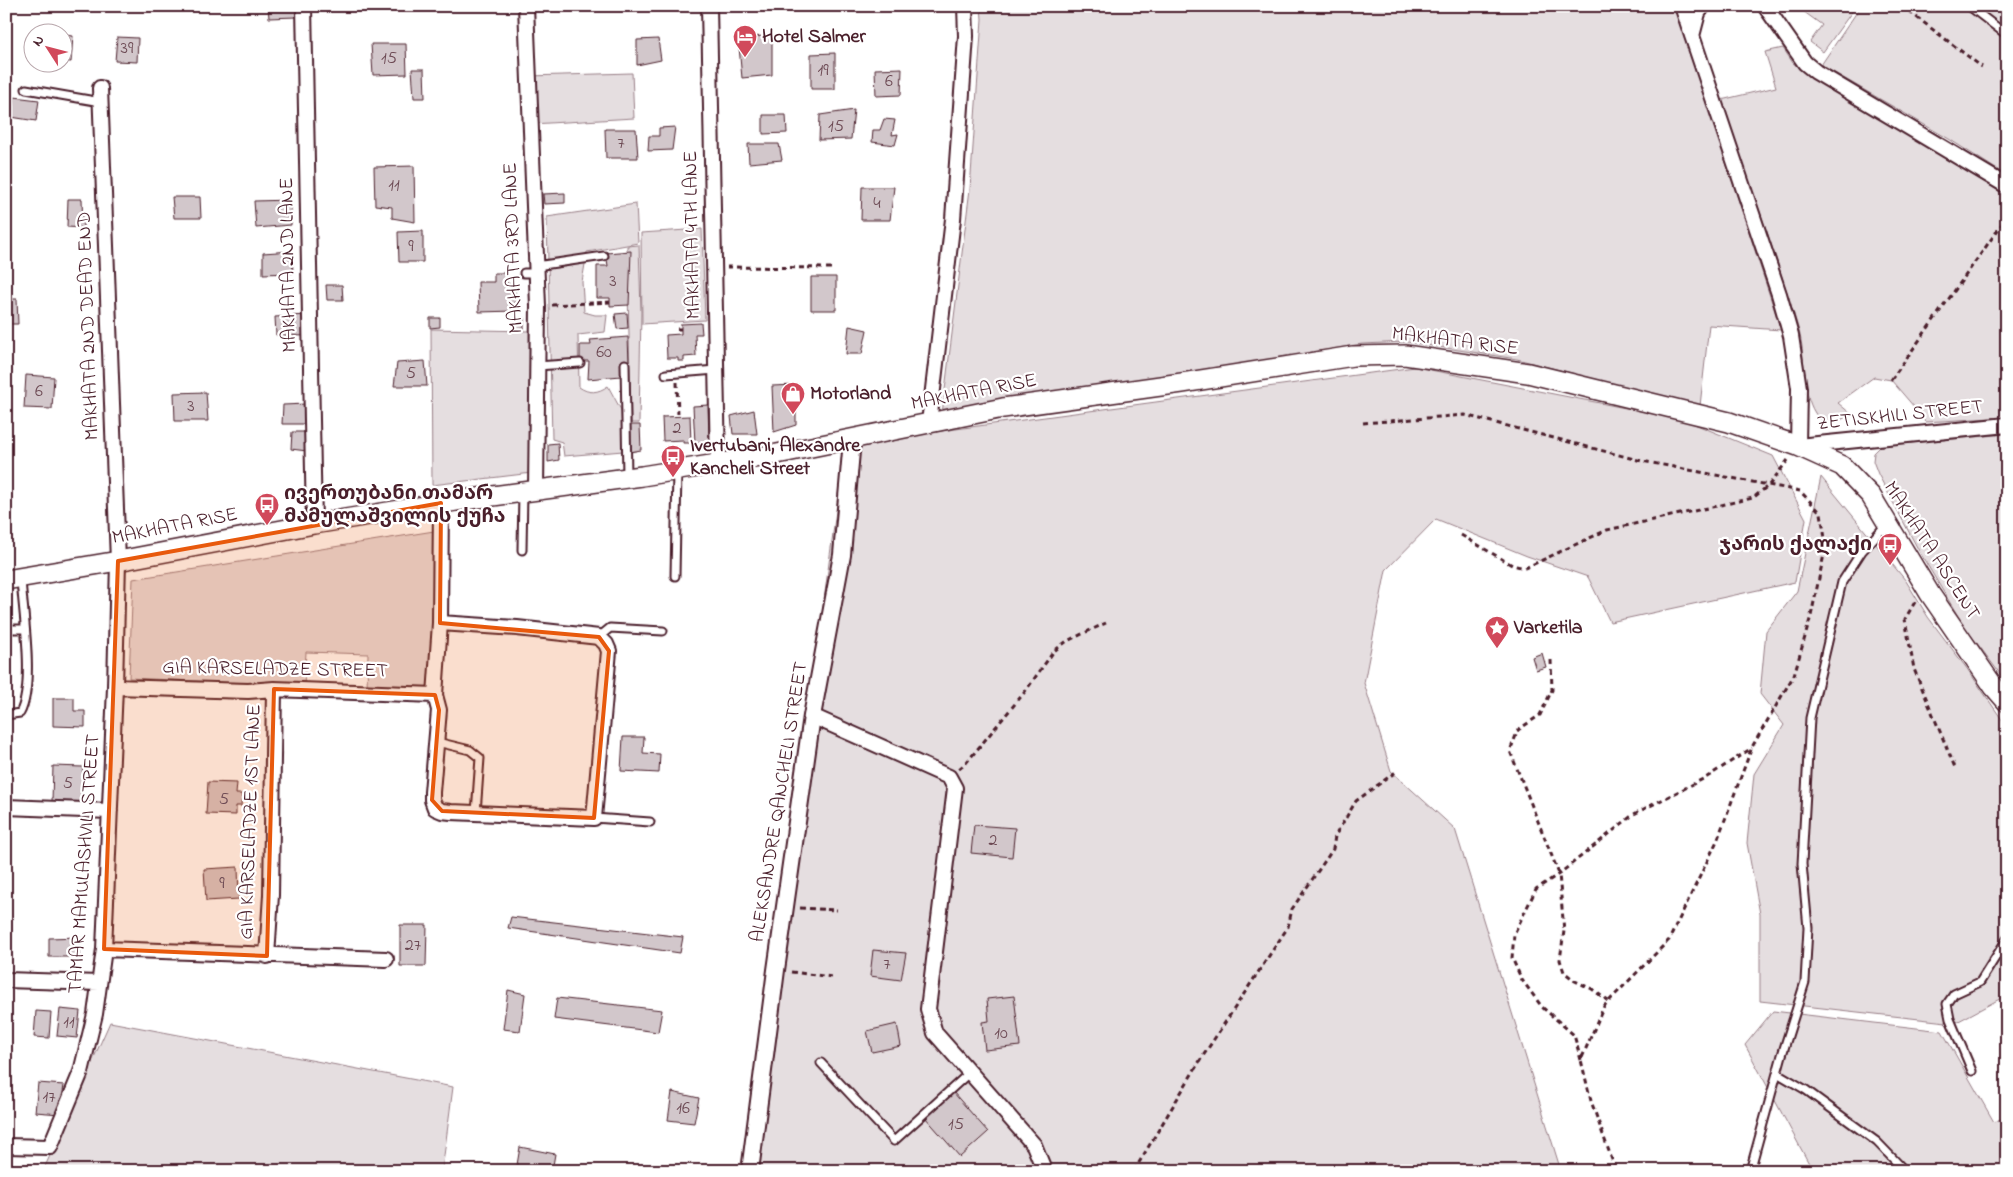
<svg xmlns="http://www.w3.org/2000/svg" width="2013" height="1177" font-family="'Indie Flower','Noto Sans Georgian',sans-serif">
  <style>
    .green { fill: #e5dee0; stroke: #987e86 }
    .building { fill: #d2c7cb; stroke: #4a1f2b }
    .lines { fill: none; stroke-linecap: round; stroke-linejoin: round }
    .service-casing { stroke: #4a1f2b; stroke-width: 11 }
    .minor-casing { stroke: #4a1f2b; stroke-width: 18 }
    .tertiary-casing { stroke: #4a1f2b; stroke-width: 20 }
    .secondary-casing { stroke: #4a1f2b; stroke-width: 22 }
    .path { stroke: #4a1f2b; stroke-width: 3; stroke-dasharray: 5 4; stroke-linecap: butt }
    .service { stroke: #fff; stroke-width: 7 }
    .minor { stroke: #fff; stroke-width: 14 }
    .tertiary { stroke: #fff; stroke-width: 16 }
    .secondary { stroke: #fff; stroke-width: 19 }
    .marked { fill: #e8590c; fill-opacity: 0.2; stroke: #e8590c; stroke-width: 4; stroke-linejoin: round }
    .labels { text-anchor: middle; dominant-baseline: central; stroke-width: 4.5; stroke-linejoin: round; paint-order: stroke }
    .number-label { font-size: 18px; fill: #6c4953 }
    .poi-label { font-size: 20px; font-weight: bold; fill: #4a1f2b; stroke: #fff; text-anchor: start }
    .street-label { font-size: 20px; fill: #4a1f2b; stroke: #fff }
  </style>
  <rect width="100%" height="100%" fill="#fff"/>
  <filter id="ink" filterUnits="userSpaceOnUse"><feTurbulence type="fractalNoise" baseFrequency=".02" numOctaves="2"/><feDisplacementMap in="SourceGraphic" scale="10" xChannelSelector="R" yChannelSelector="G"/><feConvolveMatrix kernelMatrix="1 2 1 2 8 2 1 2 1" color-interpolation-filters="sRGB"/></filter>
  <g filter="url(#ink)">
    <path class="green" d="M981 6H1675L1781 330 1709 325 1700 406 1517 359 1407 342 1362 344 942 414 970 189 982 19Z
      M1796 6H1856L1823 52 1810 42 1822 25Z
      M1861 6H2007V176L1949 139 1821 65Z
      M1783 48 1793 63 1807 74 2007 196V417L1925 422 1915 408 1891 380 1874 377 1838 403 1851 414C1839 422 1824 428 1815 413 1801 391 1806 356 1799 331 1776 253 1747 177 1721 100L1776 87 1765 52Z
      M632 73 634 118 532 124 529 76Z
      M636 204 638 243 587 252 582 282 584 312 595 315H607L605 332 578 335 579 387C589 394 598 393 608 386L621 410 623 451 564 456 562 442 552 439 547 217Z
      M702 229 705 320 642 324 641 233Z
      M639 245 641 312 639 423H631L627 246Z
      M431 329 529 331 532 473 432 485Z
      M1415 367 1682 419 1773 456 1806 519 1795 582 1610 622 1588 577 1527 556 1436 519 1386 570 1364 683 1391 771 1455 829 1561 1171H747L845 444Z
      M2007 434V683L1964 626 1919 551 1878 474 1873 461 1874 453 1881 446 1889 445Z
      M1821 477 1906 581 1928 617 1968 670 2007 727V995L1955 1023 1760 1001V914L1747 843 1754 774 1784 725 1760 694 1766 631 1797 591Z
      M434 531 438 547 430 687 367 688 368 654 306 652 304 686 129 678 133 579Z
      M1773 1011 1942 1031 1994 1122 2007 1116V1171H1813L1745 1045Z
      M110 1022 453 1087 442 1171H43Z"/>
    <path class="building" d="M268 6H296V17L269 18Z
      M62 35 73 36 71 62 62 61Z
      M772 36V75L742 78 738 37Z
      M117 37 138 38 137 62 115 61Z
      M658 39 661 60 637 65V40Z
      M371 44H406L407 74 373 75Z
      M835 53V89H811V54Z
      M902 68 901 95 876 96 875 69Z
      M412 69H424L425 98H414Z
      M14 97 39 100 36 121 11 117Z
      M854 110 851 139 819 140 820 115Z
      M763 115H786L787 133 763 134Z
      M884 119 895 120 892 135 898 134 895 145 872 142 873 130H880Z
      M675 127 672 150 648 151 649 136H659V128Z
      M605 129H636L638 158H606Z
      M748 144H779L782 160 749 163Z
      M414 166 415 222 392 218V207L375 205 374 167Z
      M862 187H894L890 220H861Z
      M565 193V203L544 204 543 194Z
      M172 197H200L201 218H174Z
      M68 199H82L83 228 67 227Z
      M291 200V225L256 228 254 201Z
      M423 231V262H399L398 232Z
      M292 251 293 273 263 274V253Z
      M631 251 629 305 610 306V298H597V266H608L606 253Z
      M494 273H507V284H515V311L479 312 478 282H494Z
      M811 277H836V310H811Z
      M326 285H342L343 300H327Z
      M6 299H17L18 324H6Z
      M627 313 628 328 617 329 615 314Z
      M306 315 305 336 276 335 275 317Z
      M430 318H440V327L430 328Z
      M514 318H524V329H513Z
      M701 323 702 334H695L696 356 684 357V361H678V358H667L666 335 681 334V324Z
      M849 326 867 330 862 354H846Z
      M628 337 629 364H622L621 376 588 379 589 361H580V345H591L590 340Z
      M425 361 427 386H394L397 363Z
      M26 375 54 377 52 409 24 408Z
      M796 385V425L774 432 772 386Z
      M206 392 208 421H175L174 393Z
      M306 404 307 424H282L283 405Z
      M708 405 709 441 695 443 693 406Z
      M754 410 757 434H733L731 416Z
      M690 416 691 443H683V440L663 441 662 417Z
      M629 425H640L641 450 630 452Z
      M292 432H308L307 451 291 449Z
      M558 443 559 460 548 462V444Z
      M1542 653 1546 667 1536 670 1532 657Z
      M53 698H74V711H85V727L53 726Z
      M623 737H644L643 753 660 754 659 773 621 771Z
      M6 760H12V776H6Z
      M53 766 83 767 82 802 52 801Z
      M208 782 237 783 236 794H242L241 806H236V815L206 814Z
      M974 825 1015 828 1012 857 971 853Z
      M238 867 239 899 206 901 204 869Z
      M511 917 683 937 680 953 508 928Z
      M400 925H427L426 966H400Z
      M80 937V957H49V938Z
      M873 950 906 953 901 980 870 976Z
      M508 990 525 994 520 1031 503 1029Z
      M1014 996 1020 1046 985 1050 982 1022 989 1021 987 999Z
      M557 998 662 1010 658 1032 554 1019Z
      M60 1009 80 1011 77 1038 57 1036Z
      M36 1011 51 1012 49 1038 34 1037Z
      M897 1024 901 1046 872 1052 867 1031Z
      M38 1083 64 1085 60 1114 35 1112Z
      M672 1092 699 1098 694 1123 668 1120Z
      M953 1092 988 1132 960 1157 925 1117Z
      M520 1147 555 1154 552 1171H516Z"/>
    <g class="lines">
      <defs>
        <path id="service" d="M1969 6 2007 35
          M26 89 101 102
          M536 266 604 256
          M524 273H537
          M625 364 627 476
          M537 366 580 363
          M666 374 716 370
          M522 550 523 492
          M675 576 677 471
          M6 629H24
          M599 637 610 628 663 631
          M6 715 20 713C35 685 23 613 21 579
          M437 742 470 750 480 758 476 813
          M594 818 650 822
          M821 1063 894 1141 969 1073
          M1972 1071 1950 1019 1947 1004 1954 994 1980 982 2007 939
          M1777 1073 1806 1090 1877 1142 1905 1171
          M1750 1171 1782 1055 1805 982 1808 928 1802 864 1810 718 1842 582 1862 551 1887 524"/>
        <path id="minor" d="M304 6 314 524
          M526 6 538 306 536 490
          M709 6 718 464
          M1682 6 1779 294 1791 336 1799 388 1798 446 2007 425
          M1765 6 1805 63 1816 72 2007 186
          M1692 36 1698 13 1703 6
          M929 423 953 219 966 36 965 6
          M440 623 435 695 439 710 432 792V800L435 808 442 811 451 812 594 818 609 651 606 644 599 637 517 628 440 623 441 503
          M115 687 248 691 274 689 435 695
          M812 716 949 777 955 788 928 1009 935 1033 1034 1145 1043 1167 1042 1171
          M6 807 110 811
          M104 949 386 959
          M267 956 271 895 274 689
          M6 980 99 983
          M6 1146 50 1147 81 1072 95 1014 104 949 115 687 118 561 100 88"/>
        <path id="tertiary" d="M750 1171 776 970 812 716 842 555 852 440"/>
        <path id="secondary" d="M6 580 118 561 314 524 456 501 642 476 772 455 1003 408 1182 383 1353 356 1405 355 1528 373 1729 422 1798 446 1842 466 1871 496 1930 594 1994 687 2007 702"/>
      </defs>
      <use href="#service" class="service-casing"/>
      <use href="#minor" class="minor-casing"/>
      <use href="#tertiary" class="tertiary-casing"/>
      <use href="#secondary" class="secondary-casing"/>
      <path class="path" d="M1902 6 1982 67
        M727 267 831 268
        M552 305 610 302
        M677 329H681
        M1891 380 2007 217
        M677 382 678 416
        M1363 423 1465 415 1642 461 1800 491 1821 513 1826 545 1811 616 1794 675 1752 747 1717 841 1669 940 1604 1006 1581 1060 1591 1101 1616 1171
        M1461 535 1512 565 1525 568 1607 530 1753 498 1769 485 1788 460
        M1915 602 1905 619 1914 669 1956 770
        M1551 660 1552 690 1540 715 1518 730 1510 751 1559 874 1564 931 1560 960 1564 972 1575 981 1592 989 1608 1001
        M959 769 966 763 1024 693 1054 651 1067 641 1106 623
        M800 908 837 910
        M791 972 832 977
        M1581 1060 1574 1035 1542 1007 1522 980 1512 958 1514 934 1536 889 1559 874 1634 814 1707 777 1752 748
        M1134 1171 1201 1059 1288 927 1292 909 1333 849 1335 836 1356 801 1397 771"/>
      <use href="#service" class="service"/>
      <use href="#minor" class="minor"/>
      <use href="#tertiary" class="tertiary"/>
      <use href="#secondary" class="secondary"/>
    </g>
  </g>
  <path class="marked" d="M441 503 440 623 599 637 609 651 594 818 442 811 432 800 439 710 435 695 274 689 267 956 104 949 118 561Z"/>
  <defs>
    <symbol id="hotel-pin" viewBox="-11 -11 22 30"><path d="M0 17L-7.5 6A9.5 9.5 0 1 1 7.5 6Z" fill="#d1495b" stroke="#fff"/><path d="M-6-4.5h1.5V1H6V5H4.5V3h-9V5H-6ZM-4 0a1.8 1.8 0 1 1 3.6 0ZM.5 0V-2.5h3Q6-2.5 6 0Z" fill="#fff"/></symbol>
    <symbol id="shop-pin" viewBox="-11 -11 22 30"><path d="M0 17L-7.5 6A9.5 9.5 0 1 1 7.5 6Z" fill="#d1495b" stroke="#fff"/><path d="M-5-2.5h2.3a2.7 3.5 0 0 1 5.4 0H5L5.5 6h-11ZM-1.5-2.5h3a1.5 2.3 0 0 0-3 0Z" fill="#fff"/></symbol>
    <symbol id="bus-pin" viewBox="-11 -11 22 30"><path d="M0 17L-7.5 6A9.5 9.5 0 1 1 7.5 6Z" fill="#d1495b" stroke="#fff"/><path d="M-5-6H5V4H4V6H2V4H-2V6H-4V4H-5ZM-3.5-4V0h7V-4ZM-3.5 1.2v1.5H-2V1.2ZM2 1.2v1.5H3.5V1.2Z" fill="#fff"/></symbol>
    <symbol id="sight-pin" viewBox="-11 -11 22 30"><path d="M0 17L-7.5 6A9.5 9.5 0 1 1 7.5 6Z" fill="#d1495b" stroke="#fff"/><path d="M0-6L1.8-2.2L6-1.7L2.9 1.2L3.7 5.4L0 3.3L-3.7 5.4L-2.9 1.2L-6-1.7L-1.8-2.2Z" fill="#fff"/></symbol>
  </defs>
  <g fill-rule="evenodd">
    <use href="#hotel-pin" x="731" y="23" width="28" height="38"/>
    <use href="#shop-pin" x="779" y="380" width="28" height="38"/>
    <use href="#bus-pin" x="659" y="443" width="28" height="38"/>
    <use href="#bus-pin" x="253" y="491" width="28" height="38"/>
    <use href="#bus-pin" x="1876" y="531" width="28" height="38"/>
    <use href="#sight-pin" x="1483" y="614" width="28" height="38"/>
  </g>
  <g class="labels">
    <g class="number-label">
      <text x="127" y="49">39</text>
      <text x="389" y="59">15</text>
      <text x="823" y="71">19</text>
      <text x="889" y="82">6</text>
      <text x="836" y="127">15</text>
      <text x="621" y="144">7</text>
      <text x="394" y="186">11</text>
      <text x="877" y="204">4</text>
      <text x="411" y="247">9</text>
      <text x="613" y="282">3</text>
      <text x="604" y="353">60</text>
      <text x="411" y="374">5</text>
      <text x="39" y="392">6</text>
      <text x="191" y="407">3</text>
      <text x="677" y="429">2</text>
      <text x="68" y="784">5</text>
      <text x="224" y="800">5</text>
      <text x="993" y="841">2</text>
      <text x="222" y="884">9</text>
      <text x="413" y="946">27</text>
      <text x="887" y="965">7</text>
      <text x="69" y="1023">11</text>
      <text x="1001" y="1034">10</text>
      <text x="49" y="1098">17</text>
      <text x="683" y="1109">16</text>
      <text x="956" y="1125">15</text>
    </g>
    <g class="poi-label">
      <text x="762" y="37">Hotel Salmer</text>
      <text x="810" y="394">Motorland</text>
      <text x="690" y="446">Ivertubani, Alexandre<tspan x="690" dy="23">Kancheli Street</tspan></text>
      <text x="284" y="494">ივერთუბანი თამარ<tspan x="284" dy="23">მამულაშვილის ქუჩა</tspan></text>
      <text x="1872" y="545" text-anchor="end">ჯარის ქალაქი</text>
      <text x="1514" y="628">Varketila</text>
    </g>
    <g class="street-label">
      <text transform="translate(693 235) rotate(-91)">MAKHATA 4TH LANE</text>
      <text transform="translate(514 248) rotate(-92)">MAKHATA 3RD LANE</text>
      <text transform="translate(289 265) rotate(-91)">MAKHATA 2ND LANE</text>
      <text transform="translate(89 326) rotate(-92)">MAKHATA 2ND DEAD END</text>
      <text transform="translate(1455 342) rotate(7)">MAKHATA RISE</text>
      <text transform="translate(974 393) rotate(-11)">MAKHATA RISE</text>
      <text transform="translate(1900 416) rotate(-6)">ZETISKHILI STREET</text>
      <text transform="translate(175 527) rotate(-11)">MAKHATA RISE</text>
      <text transform="translate(1931 551) rotate(57)">MAKHATA ASCENT</text>
      <text transform="translate(275 670) rotate(1)">GIA KARSELADZE STREET</text>
      <text transform="translate(780 802) rotate(-81)">ALEKSANDRE QANCHELI STREET</text>
      <text transform="translate(251 822) rotate(-88)">GIA KARSELADZE 1ST LANE</text>
      <text transform="translate(85 864) rotate(-86)">TAMAR MAMULASHVILI STREET</text>
    </g>
  </g>
  <rect width="2013" height="1177" fill="none" stroke="#fff" stroke-width="25"/>
  <rect x="12" y="12" width="1988" height="1152" fill="none" stroke="#4a1f2b" stroke-width="2" filter="url(#ink)"/>
  <g transform="translate(48 48) rotate(306)"><circle r="24" fill="#ffffff" stroke="#b7a5aa"/>
  <path d="M0-4L9 19L0 12L-9 19Z" fill="#d1495b"/>
  <text y="-8" font-size="14" font-weight="bold" text-anchor="middle" fill="#4a1f2b">N</text>
  </g>
</svg>
